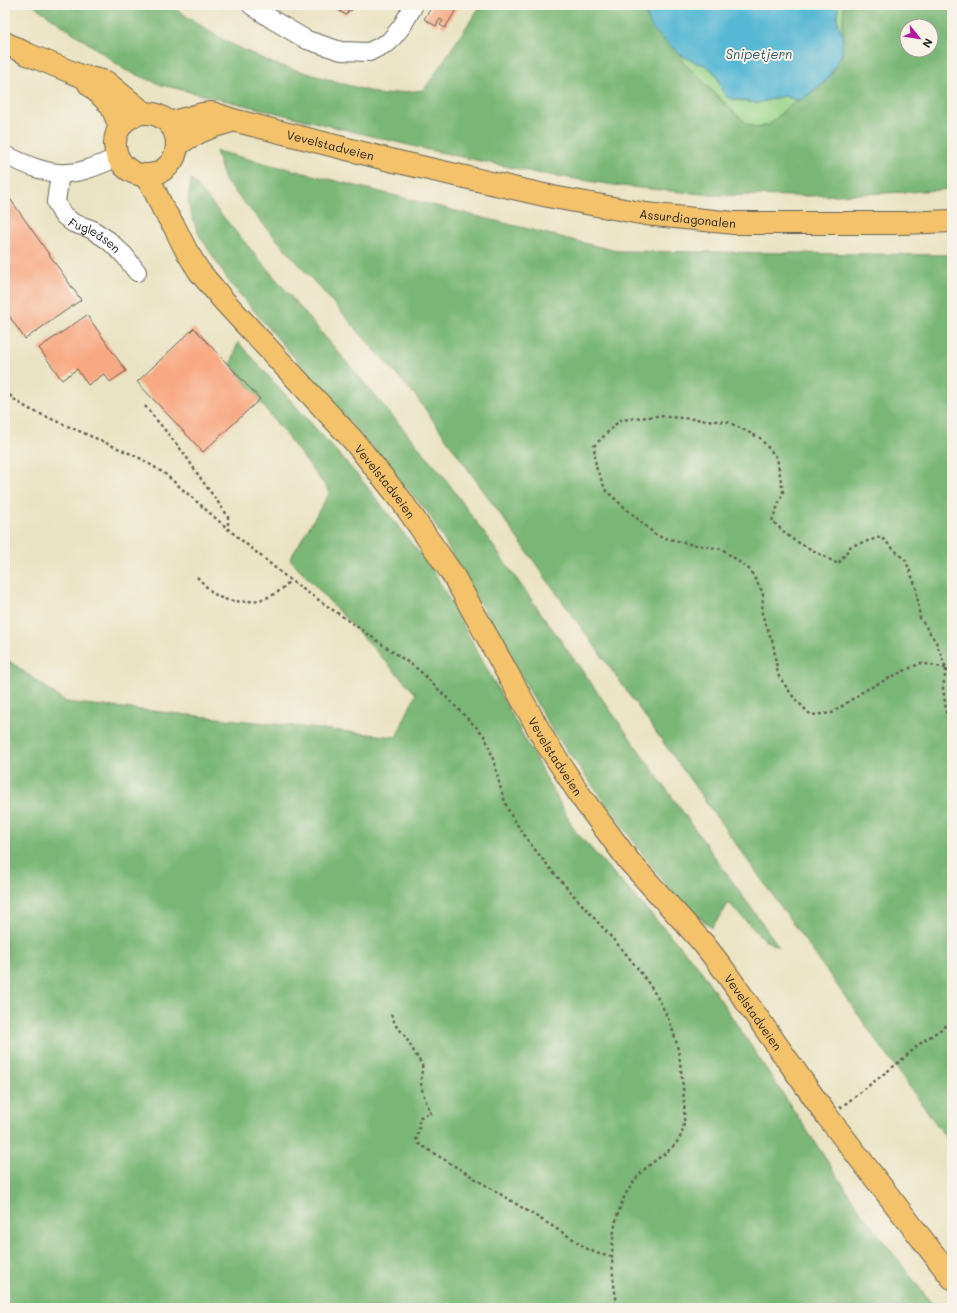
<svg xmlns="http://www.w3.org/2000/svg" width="957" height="1313" font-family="Mali,sans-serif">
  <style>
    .green { fill: #99d68b; stroke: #5a7954 }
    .forest { fill: #7ab777; stroke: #4b6a4a; fill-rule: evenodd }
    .water { fill: #56b8d4; stroke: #396a78 }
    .building { fill: #f8a882 }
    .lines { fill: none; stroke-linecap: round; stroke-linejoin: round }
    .minor-casing { stroke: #646256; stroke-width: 20 }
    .major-casing { stroke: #646256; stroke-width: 24 }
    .path { stroke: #646256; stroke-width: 2.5; stroke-dasharray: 3 3; stroke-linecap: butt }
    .minor { stroke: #fff; stroke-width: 18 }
    .major { stroke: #f4c26a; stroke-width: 22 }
    .labels { text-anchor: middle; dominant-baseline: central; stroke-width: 4; stroke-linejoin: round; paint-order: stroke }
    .street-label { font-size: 12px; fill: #1c1c1c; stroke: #f7f3e8 }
    .water-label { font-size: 13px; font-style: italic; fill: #335a66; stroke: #f7f3e8 }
  </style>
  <rect width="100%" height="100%" fill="#f7f3e8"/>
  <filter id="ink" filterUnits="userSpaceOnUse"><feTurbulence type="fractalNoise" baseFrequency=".025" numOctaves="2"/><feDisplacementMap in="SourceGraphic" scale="8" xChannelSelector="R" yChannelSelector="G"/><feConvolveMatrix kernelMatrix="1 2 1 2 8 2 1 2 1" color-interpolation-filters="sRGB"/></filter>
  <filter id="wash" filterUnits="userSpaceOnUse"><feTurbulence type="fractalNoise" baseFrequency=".012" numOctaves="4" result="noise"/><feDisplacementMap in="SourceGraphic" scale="16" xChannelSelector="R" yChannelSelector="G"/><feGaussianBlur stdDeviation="0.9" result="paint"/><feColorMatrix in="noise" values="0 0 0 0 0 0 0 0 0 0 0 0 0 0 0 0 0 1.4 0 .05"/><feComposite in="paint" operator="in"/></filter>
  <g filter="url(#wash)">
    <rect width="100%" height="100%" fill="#eae3c3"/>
    <path class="green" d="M836 5H844L843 36 837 19 838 9Z
      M681 55 696 63 703 64 712 70 717 76 722 91 734 100 757 103 784 96 797 100 791 104 769 125 757 128 746 123 730 108 682 61Z"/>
    <path class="forest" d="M33 5H169L225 41 272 63 382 95 393 93 424 90 481 5H643L648 20 681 55 682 61 730 109 746 123 757 128 769 125 791 104 803 99 828 79 834 70 842 54 844 5H952V189L909 192 808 196 711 195 621 186 537 173 425 149 162 85 125 70 101 52ZM907 26H931V50H907Z
      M216 151 616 251 952 255V1146L415 395 225 181Z
      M191 179 444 477 779 947 764 940 729 903 711 928 667 887 552 730 429 514 230 283 198 233 188 204Z
      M238 342 361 479 434 572 575 831 698 966 861 1212 935 1308H5V658L66 702 396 737 416 694 290 559 330 492 231 364Z"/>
    <path class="water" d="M643 5H836L838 9 837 19 843 36 842 54 828 79 803 99 797 100 784 96 757 103 728 98 722 91 717 76 712 70 703 64 696 63 681 55 664 40 651 27Z"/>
    <g id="blocks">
      <path class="building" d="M330 5H355L351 11 349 10 346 15Z
        M433 5H459L445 28 440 25 443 21 440 19 436 26 424 19Z
        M11 200 81 300 25 339 5 310V205Z
        M87 315 126 371 110 382 104 374 88 385 77 369 62 380 39 348Z
        M194 328 260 399 203 452 137 382Z"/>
    </g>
  </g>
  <g filter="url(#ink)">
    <use href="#blocks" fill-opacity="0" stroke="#646256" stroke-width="1"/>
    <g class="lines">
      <defs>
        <g id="minor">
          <path d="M251 5 273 20 307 40 341 51 369 52 389 42 402 26 414 5"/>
          <path d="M5 155C55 178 67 180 118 157"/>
          <path id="s1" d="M60 174 56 202 62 214 73 223 91 229 108 240 124 255 137 272"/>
        </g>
        <g id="major">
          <path d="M5 43 27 54 81 76 106 82 144 113"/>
          <path d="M89 84 111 105 120 127"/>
          <circle cx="146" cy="144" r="31"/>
          <path id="s2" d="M169 123 202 114 212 113 233 120 394 161 553 197 646 214 734 223H903L952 221"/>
          <path d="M177 145C194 133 208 127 228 122"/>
          <path id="s3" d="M144 175 153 187 163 209 174 226 186 250 199 271 224 301 353 440 401 500 453 575 545 741 582 798 629 861 703 943 721 966 827 1116 952 1278"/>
        </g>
      </defs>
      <use href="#minor" class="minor-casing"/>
      <use href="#major" class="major-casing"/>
      <path class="path" d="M5 391 15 400 29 409 138 457 164 473 228 529 290 580 419 670 483 734C498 760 497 794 514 820 539 859 572 893 603 928 634 962 666 999 677 1045 681 1065 688 1115 682 1133 676 1149 658 1157 646 1168 607 1204 608 1260 618 1308
        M145 406 183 452 201 479 228 516V529
        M197 577C203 583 209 590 216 595 230 605 262 603 276 593 282 590 286 585 290 580
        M946 668 921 663 893 676 864 691 832 713 811 715 794 698 778 675 773 643 762 614 763 593 750 570 722 549 690 544 657 536 606 491 596 467 594 446 620 420 657 416 728 422 760 438 777 458 783 492 772 521 792 539 838 564 851 546 881 537 906 561 916 587 920 618 936 642 946 668 952 678
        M946 669 943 688 952 753
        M391 1014 396 1026 403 1033 422 1065C423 1070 421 1073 421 1077 420 1091 427 1102 431 1114L424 1115 419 1118V1130L416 1138 419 1144 573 1239C585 1248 597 1256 613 1256
        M840 1108 898 1063 922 1042 952 1022"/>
      <use href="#minor" class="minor"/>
      <use href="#major" class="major"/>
    </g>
  </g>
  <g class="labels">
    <g class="street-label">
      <text stroke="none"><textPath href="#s2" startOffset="167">Vevelstadveien</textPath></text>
      <text stroke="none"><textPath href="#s2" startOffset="532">Assurdiagonalen</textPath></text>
      <text stroke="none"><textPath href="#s1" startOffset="81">Fugleåsen</textPath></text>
      <text stroke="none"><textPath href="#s3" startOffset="392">Vevelstadveien</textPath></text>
      <text stroke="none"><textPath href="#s3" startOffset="716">Vevelstadveien</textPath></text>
      <text stroke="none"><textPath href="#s3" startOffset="1040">Vevelstadveien</textPath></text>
    </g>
    <g class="water-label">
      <text x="759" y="53">Snipetjern</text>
    </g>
  </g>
  <rect width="957" height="1313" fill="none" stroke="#f7f3e8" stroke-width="20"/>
  <g transform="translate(919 38) rotate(120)"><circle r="19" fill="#f7f3e8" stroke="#9f9d96"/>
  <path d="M0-3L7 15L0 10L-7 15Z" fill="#b5179e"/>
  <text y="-6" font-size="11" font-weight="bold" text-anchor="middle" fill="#1c1c1c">N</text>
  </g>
</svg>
